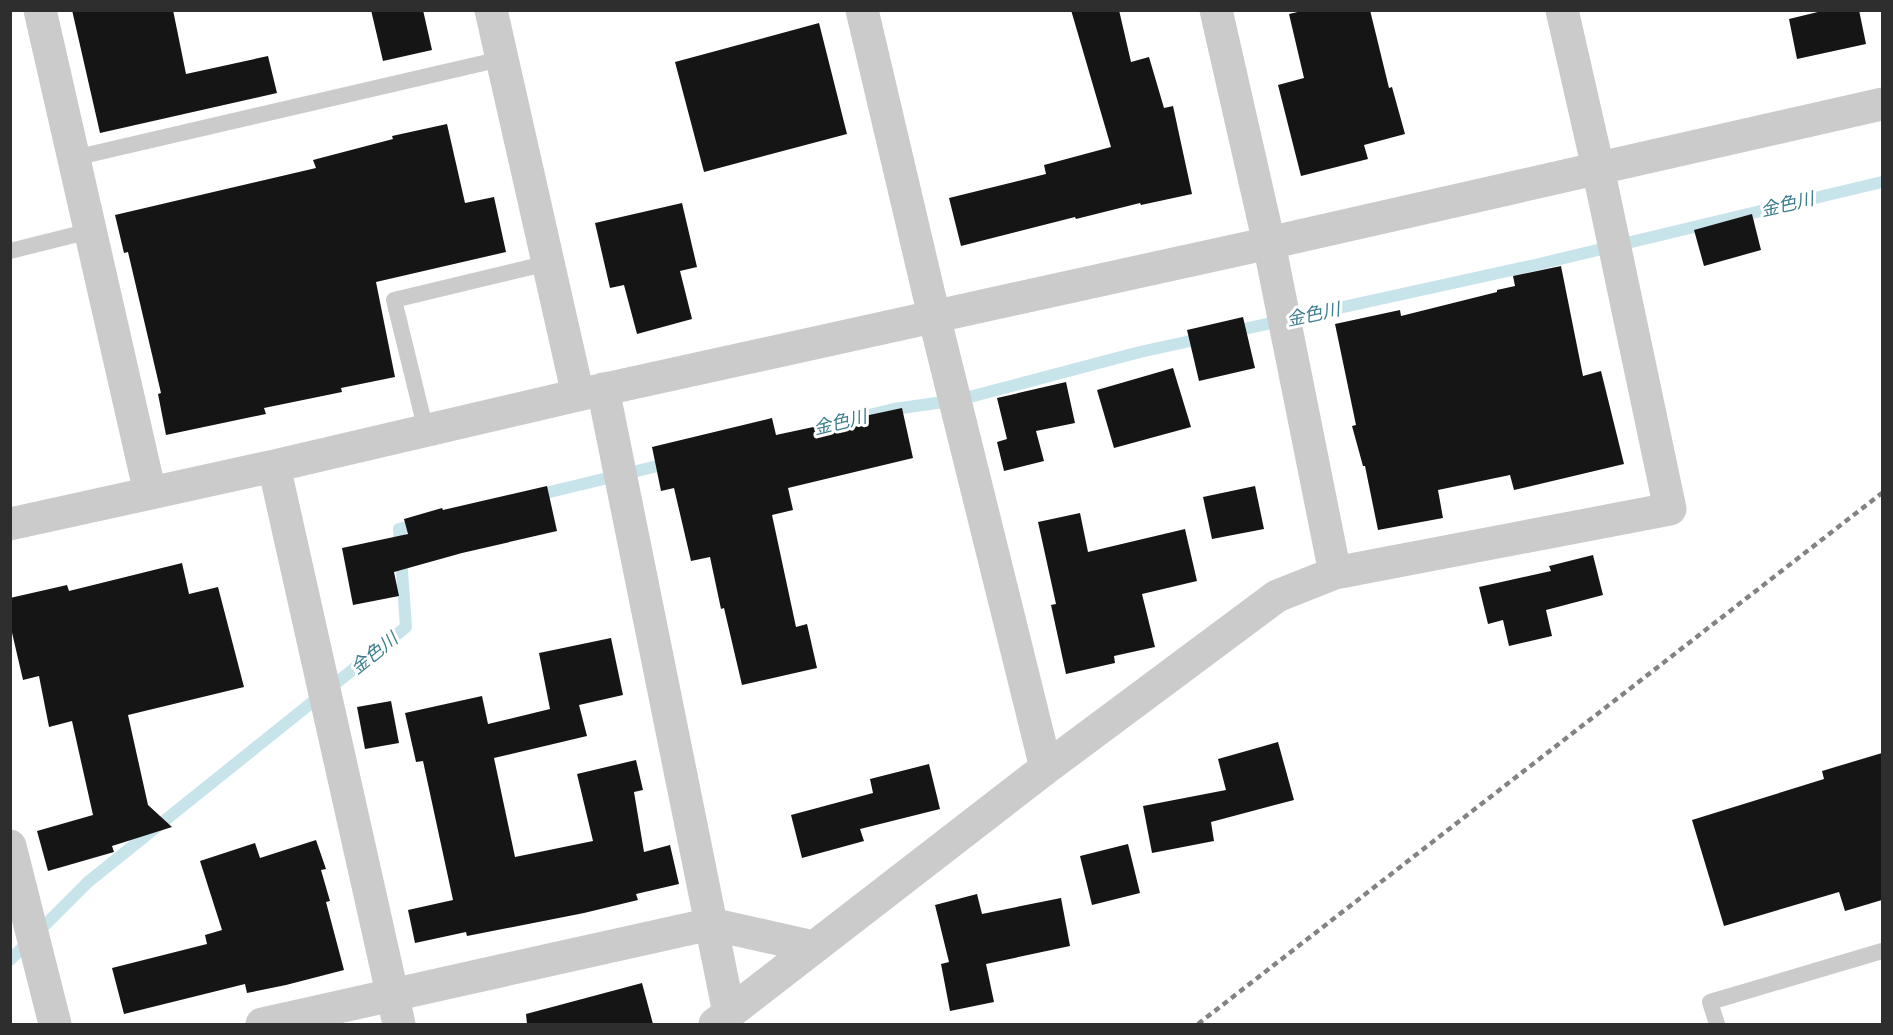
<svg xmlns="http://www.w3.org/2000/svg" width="1893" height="1035" font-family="Quicksand,'Noto Sans JP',sans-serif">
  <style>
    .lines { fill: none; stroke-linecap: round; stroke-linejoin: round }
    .stream { stroke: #c8e4eb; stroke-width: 12 }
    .building { fill: #151515 }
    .lane { stroke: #cbcbcb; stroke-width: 16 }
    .street { stroke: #cbcbcb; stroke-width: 33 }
    .rail { stroke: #838383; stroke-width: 4.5; stroke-dasharray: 6 4.5; stroke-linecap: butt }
    .labels { text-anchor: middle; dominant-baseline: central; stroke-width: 6; stroke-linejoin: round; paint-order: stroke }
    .water-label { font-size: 18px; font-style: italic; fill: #3d7e8e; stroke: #fff }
  </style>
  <rect width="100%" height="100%" fill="#fff"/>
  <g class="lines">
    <path class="stream" d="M1230 332 1535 265 1882 182
      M848 420 894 409 958 400 1140 352 1204 338
      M533 496 670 463
      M10 960 88 882 406 627 399 529 422 523"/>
  </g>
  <path class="building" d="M72 10H173L186 74 268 56 277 93 100 133Z
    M371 10H423L432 50 383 61Z
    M1071 10H1119L1131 62 1149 57 1164 108 1173 106 1192 194 1141 205 1140 203 1076 219 1075 217 961 246 949 198 1046 174 1044 165 1111 147Z
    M1306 10H1370L1389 88 1392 87 1405 134 1364 145 1368 159 1301 176 1278 85 1304 78 1289 14Z
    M1826 10H1859L1866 44 1797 59 1789 19Z
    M819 23 847 134 704 172 675 62Z
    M447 124 465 203 494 197 506 252 376 282 395 377 341 388 342 392 264 408 266 414 166 435 158 394 161 393 128 252 124 253 115 215 316 168 313 160 393 139 392 136Z
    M682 203 697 267 680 271 692 319 637 334 624 285 610 288 595 223Z
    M1752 214 1761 250 1704 266 1694 230Z
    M1561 266 1583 376 1601 371 1624 464 1514 490 1510 475 1438 490 1443 518 1378 530 1365 466H1363L1352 426 1356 425 1335 324 1400 310 1401 316 1497 292V290L1515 286 1513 276Z
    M1243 317 1255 368 1199 381 1187 330Z
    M1173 368 1191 427 1114 448 1097 390Z
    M1066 382 1075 423 1036 431 1044 461 1004 471 997 442 1007 439 997 398Z
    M902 408 913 458 788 488 793 510 772 515 796 627 807 624 817 668 742 685 724 608 721 609 710 557 691 561 674 488 661 491 652 447 772 418 776 435Z
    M547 486 557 531 462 553 394 572 399 596 353 605 342 548 408 534 404 519 442 508 443 510Z
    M1255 486 1264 529 1212 539 1203 497Z
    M1080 513 1088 552 1185 529 1197 581 1142 594 1155 647 1114 656 1115 663 1066 674 1051 605 1056 604 1038 522Z
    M1593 555 1603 595 1546 610 1552 636 1509 646 1503 620 1488 624 1479 587 1551 571 1549 566Z
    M182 563 189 594 218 587 244 687 128 715 148 805 172 827 112 846 114 852 48 871 37 831 93 815 72 721 49 727 39 676 23 680 10 624V598L67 585 69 591Z
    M611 638 623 695 579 705 587 736 494 758 515 857 593 841 577 774 636 760 643 790 634 792 644 852 670 845 679 884 636 894 638 900 584 913 467 936 466 932 415 943 408 910 453 900 423 761 416 762 405 713 482 696 488 724 550 709 539 653Z
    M391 701 399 743 365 749 357 707Z
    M1278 742 1294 800 1211 822 1214 841 1152 853 1143 806 1226 790 1218 759Z
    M1882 753V900L1845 911 1839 892 1724 926 1692 820 1824 779 1822 771Z
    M929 764 940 809 860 829 864 841 802 858 791 815 873 793 870 779Z
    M316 840 326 869 321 870 330 901 326 902 344 970 286 985 247 993 245 984 124 1014 112 968 207 944 205 935 222 930 200 861 255 843 260 858Z
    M1128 844 1140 893 1092 905 1080 856Z
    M977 894 982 914 1061 898 1070 946 986 964 994 1002 950 1011 941 964 949 962 935 905Z
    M642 983 653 1024H527L526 1014Z"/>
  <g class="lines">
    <path class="lane" d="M74 158 501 59
      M10 251 90 231
      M426 431 394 300 548 263
      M1717 1024 1710 1002 1882 951"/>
    <path class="street" d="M40 10 150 493
      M491 10 578 395
      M862 10 934 316 1046 768
      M1216 10 1269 243 1335 573
      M603 389 729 1013
      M274 466 399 1024
      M10 524 274 466 578 395 1269 243 1882 104
      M10 846 55 1024
      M262 1024 711 924 814 947
      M715 1024 1046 768 1277 596 1335 573 1670 509 1598 168 1562 10"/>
    <path class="rail" d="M1198 1024 1882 493"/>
  </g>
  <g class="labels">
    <g class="water-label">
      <text transform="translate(1787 204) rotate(-13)">金色川</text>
      <text transform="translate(1313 314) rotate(-12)">金色川</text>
      <text transform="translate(840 422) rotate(-14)">金色川</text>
      <text transform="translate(374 653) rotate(-39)">金色川</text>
    </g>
  </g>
  <rect width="1893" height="1035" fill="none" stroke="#2e2e2e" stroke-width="24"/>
</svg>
